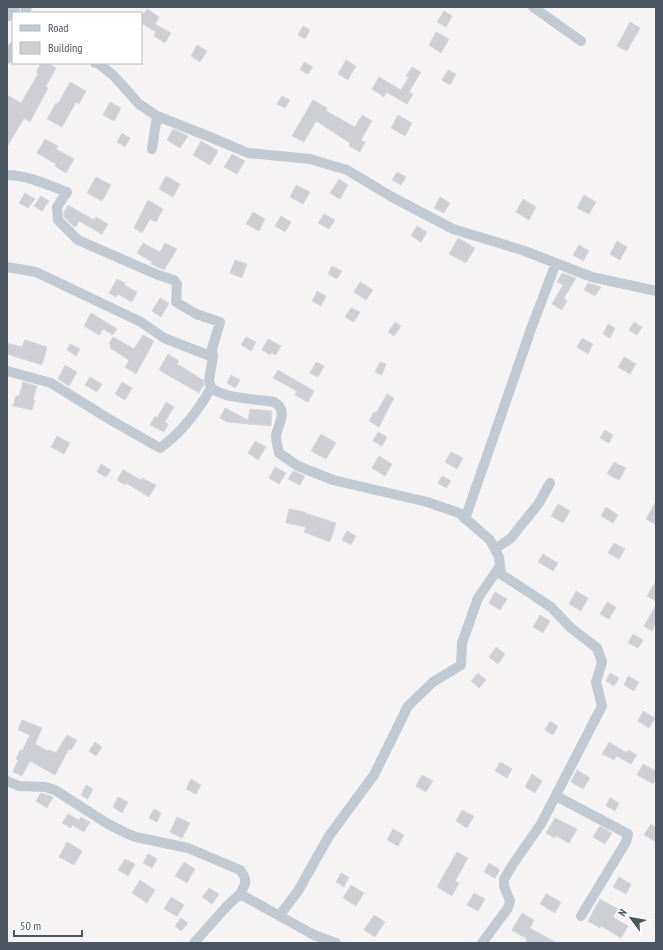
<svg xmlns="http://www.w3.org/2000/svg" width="663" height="950" font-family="'PT Sans Narrow',sans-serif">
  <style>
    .building { fill: #cdcfd5; stroke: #d7d9de }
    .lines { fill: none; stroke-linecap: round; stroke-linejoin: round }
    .street { stroke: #c1cad2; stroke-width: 10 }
    .secondary { stroke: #c1cbd6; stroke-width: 15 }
  </style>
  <rect width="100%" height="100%" fill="#f5f3f3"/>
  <path class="building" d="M147 9 159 17 155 24 171 33 165 43 154 36 156 32 141 23V12L144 14Z
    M444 11 452 16 446 27 437 22Z
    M630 22 640 28 627 51 617 46Z
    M303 26 310 30 305 39 298 35Z
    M436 32 449 39 441 53 429 45Z
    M197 45 207 51 200 62 191 56Z
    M346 60 356 66 348 80 338 74Z
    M304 62 313 67 308 74 300 70Z
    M41 63H48L56 68 46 86 48 88 30 122 24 118 7 147V95L21 103 38 74 36 72Z
    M412 67 421 72 409 92 413 94 407 104 386 92 384 97 372 89 379 77 401 90 409 77 406 76Z
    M448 70 456 74 450 85 442 80Z
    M70 82 86 91 79 104 76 102 62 127 47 119 56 103 58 104Z
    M282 96 290 100 285 108 277 104Z
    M313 100 327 108 326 111 355 127 362 115 372 121 361 140 365 142 360 152 349 146 350 143 316 121 304 142 292 136Z
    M110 102 121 108 114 121 103 115Z
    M398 115 412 123 405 136 391 128Z
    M173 129 188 136 180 148 167 140Z
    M122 133 130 138 125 147 117 142Z
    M45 139 58 146 56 149 74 159 66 173 55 166 56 164 37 153Z
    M201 141 218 151 210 165 193 155Z
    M232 154 245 161 237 174 224 167Z
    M397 172 406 177 401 185 392 180Z
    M166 176 180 184 173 197 159 189Z
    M96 177 111 185 102 201 87 193Z
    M339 179 348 185 340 199 330 193Z
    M296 185 310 192 303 204 290 197Z
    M25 193 35 199 28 208 19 203Z
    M584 195 596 202 589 214 577 208Z
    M41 196 49 201 42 211 34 206Z
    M440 197 450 203 444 213 434 208Z
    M523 199 536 207 529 220 516 212Z
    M148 200 163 209 156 222 150 219 142 233 134 228Z
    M68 205 94 220 96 217 108 224 102 234 79 221 76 227 73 226 64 217V212Z
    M253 212 265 219 259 231 246 224Z
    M324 214 335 220 329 229 318 223Z
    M281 216 291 222 285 232 275 226Z
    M417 226 427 232 421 242 411 236Z
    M458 238 475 248 466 263 449 254Z
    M617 241 627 247 620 260 610 254Z
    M143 243 160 252 165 243 177 249 164 270 151 264 152 262 137 253Z
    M579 245 589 251 583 261 573 255Z
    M235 260 247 264 242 278 230 273Z
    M332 266 342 271 337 279 328 274Z
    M562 273 576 278 564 298 567 301 562 310 552 304 563 285 557 282Z
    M117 279 125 283 124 285 137 292 132 302 118 294 116 297 109 293Z
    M360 282 373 290 366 300 354 292Z
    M588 283 601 287 595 296 584 290Z
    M317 291 326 296 321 306 312 301Z
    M160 298 169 303 161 317 152 311Z
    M351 308 360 312 354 322 345 317Z
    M91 313 117 329 113 335 103 329 99 335 84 326Z
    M395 322 401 326 394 336 388 332Z
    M634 322 642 327 637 335 629 330Z
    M608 324 615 328 610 338 603 334Z
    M143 335 154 341 136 374 125 367 129 360 110 348 111 345 109 344 113 337 134 349Z
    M246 337 256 342 251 351 241 345Z
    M582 338 593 344 588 354 577 347Z
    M268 339 281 346 276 355 271 353 270 355 262 350Z
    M25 340 47 347 42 365 7 354V343L22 347Z
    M70 344 80 349 76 356 67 350Z
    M168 354 179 361 177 364 203 380 204 385 199 393 159 370Z
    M624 357 636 364 630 374 618 367Z
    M316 362 324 366 318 377 310 373Z
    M380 362 386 364 382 375 375 372Z
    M65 365 77 372 69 386 58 379Z
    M278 370 314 391 308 402 295 395 297 391 273 378Z
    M231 375 240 380 235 388 227 383Z
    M90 377 102 384 97 392 85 385Z
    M23 382 37 386 33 400H35L32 410 13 406 16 396H19Z
    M122 382 132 388 125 400 115 394Z
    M387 394 394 398 379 427 369 421 374 412 376 413Z
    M166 402 174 407 165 422 168 424 164 432 150 425 155 416 157 418Z
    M225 408 248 420 250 409 272 411 271 426 227 422 220 418Z
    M605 430 613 435 609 443 600 438Z
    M378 432 387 437 382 446 373 441Z
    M321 434 336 443 326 459 311 451Z
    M57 436 70 443 64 454 51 447Z
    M255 441 266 447 258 460 248 453Z
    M451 452 463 458 457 469 445 462Z
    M379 456 392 464 385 476 372 468Z
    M614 462 626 468 619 480 607 474Z
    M101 464 111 470 106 477 97 472Z
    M275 467 286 473 279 484 269 478Z
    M123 470 141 480 142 478 156 485 149 497 126 483 125 485 117 480Z
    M293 471 305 476 300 485 288 479Z
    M442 476 451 481 446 488 438 483Z
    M656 501V525L646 519Z
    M558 504 570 511 563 523 551 516Z
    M606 507 618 515 613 523 601 516Z
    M289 509 305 512V513L336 523 330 542 304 532 306 527 286 523Z
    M347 531 356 536 351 545 342 540Z
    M614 543 625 549 619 559 608 553Z
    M543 554 558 563 553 571 538 562Z
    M656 581V601L647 596Z
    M576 591 588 598 581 611 569 604Z
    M495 592 507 599 500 610 489 603Z
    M607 602 616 607 609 619 600 614Z
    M656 605V623L652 631 644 626Z
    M540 615 550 621 543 633 533 627Z
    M633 634 643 640 638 648 628 643Z
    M496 647 505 654 498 664 489 657Z
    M478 673 486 680 479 688 471 681Z
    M610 673 619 678 614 686 606 681Z
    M628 676 639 682 634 691 624 685Z
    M643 711 655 718 649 728 638 721Z
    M22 720 42 728 35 744 48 751 49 750 56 753 67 735 77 740 71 750 69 749 55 775 30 761 22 776 13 772 18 760 16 759 20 750 22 751 30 735 18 730Z
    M550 721 558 726 553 735 545 730Z
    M95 742 102 747 96 756 89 751Z
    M609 742 627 753 628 750 637 755 631 764 617 756 614 760 602 754Z
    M500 762 512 769 507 778 495 771Z
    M643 764 656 771V778L653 784 637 775Z
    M577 770 590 778 583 789 571 782Z
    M532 774 542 781 535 793 525 787Z
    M422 775 433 781 426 792 416 786Z
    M191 779 201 785 196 794 186 789Z
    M86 785 93 789 88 799 81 795Z
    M41 793 53 797 47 808 36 801Z
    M118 797 128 802 122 813 113 807Z
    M610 798 619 803 615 811 606 806Z
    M154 809 161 813 157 822 149 818Z
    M462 810 474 816 467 828 456 821Z
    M68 814 79 820 81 817 90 822 84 832 72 825 71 828 62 823Z
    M177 817 190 823 182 838 170 832Z
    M555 818 577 829 569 843 556 836 555 838 546 833Z
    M651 824 656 828V842L644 835Z
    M600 826 612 833 605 844 593 837Z
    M393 829 404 835 398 846 387 840Z
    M67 842 82 851 74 865 59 857Z
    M457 852 468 858 455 881 459 883 452 896 437 887Z
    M148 854 157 859 152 868 143 863Z
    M125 859 135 864 128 876 118 870Z
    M184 862 195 869 187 883 175 876Z
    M489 863 500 870 495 878 484 872Z
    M341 873 349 877 344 887 336 882Z
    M619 877 631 884 626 894 613 887Z
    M140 880 155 890 147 903 132 893Z
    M351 885 364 893 356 906 343 898Z
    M209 888 219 894 212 904 202 897Z
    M474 893 485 899 478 911 467 905Z
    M546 894 561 902 555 913 540 904Z
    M171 897 184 905 177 916 164 909Z
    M600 899 618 909 613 917 628 926 621 938 601 926 600 928 588 921Z
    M522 913 534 920 530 928 557 943H525L527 939 512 930Z
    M374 915 385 922 375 937 364 930Z
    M181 918 188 923 181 931 175 926Z"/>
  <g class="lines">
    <path class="street" d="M533 7 581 41
      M25 13 27 7
      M7 59 13 47
      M95 63H98L114 76 139 104 157 116 210 137 248 153 310 159 347 170 392 197 453 229 522 250 592 277 656 291
      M152 149 157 116
      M7 175C27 175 48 185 67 192L57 207 58 220 78 240 158 275 174 280 177 284 176 302 196 314 220 322 212 349 213 357 209 380 211 388C226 399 256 399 274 402 289 410 278 424 276 436 276 441 278 448 279 453L298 466 333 480 427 502 459 513 490 540 499 557 501 574 551 607 571 628 597 648 602 662 596 682 602 706 541 824 513 864 504 879V886L510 901 508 908 482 943
      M7 267 36 272 141 322 164 338 213 357
      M7 371 51 383 109 419 160 448C181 433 198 411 211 388
      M465 519 531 329 556 263
      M495 549 511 538 539 503 550 483
      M7 781 19 786 45 787 55 790 108 824 126 833 136 837 188 848 240 870C248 880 246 884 240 894L314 935 336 943
      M556 796 628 834 626 842 581 916
      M279 916 298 891 329 836 374 775 408 706 433 682 461 665 462 643 478 598 500 566
      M194 943 227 906 240 894"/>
    <path class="secondary" d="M7 14 13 7"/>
  </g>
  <rect width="663" height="950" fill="none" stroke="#4a5661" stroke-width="16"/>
  <rect x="12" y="12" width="130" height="52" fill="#ffffff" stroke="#b7bbc0"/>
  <rect x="20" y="25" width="20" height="6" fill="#c1cbd6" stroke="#b7bbc0"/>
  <text x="48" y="32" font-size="12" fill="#4a5661">Road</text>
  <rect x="20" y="42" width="20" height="12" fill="#cdcfd5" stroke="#b7bbc0"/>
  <text x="48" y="52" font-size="12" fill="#4a5661">Building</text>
  <g transform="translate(631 918) rotate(302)" stroke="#ffffff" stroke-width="3" paint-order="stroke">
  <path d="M0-3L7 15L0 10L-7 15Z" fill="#4a5661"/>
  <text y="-6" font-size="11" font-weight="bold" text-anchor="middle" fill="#4a5661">N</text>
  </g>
  <path d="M14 930v6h68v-6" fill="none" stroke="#4a5661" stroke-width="2"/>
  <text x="20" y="930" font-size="12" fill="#4a5661" stroke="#ffffff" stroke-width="3" paint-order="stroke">50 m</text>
</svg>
